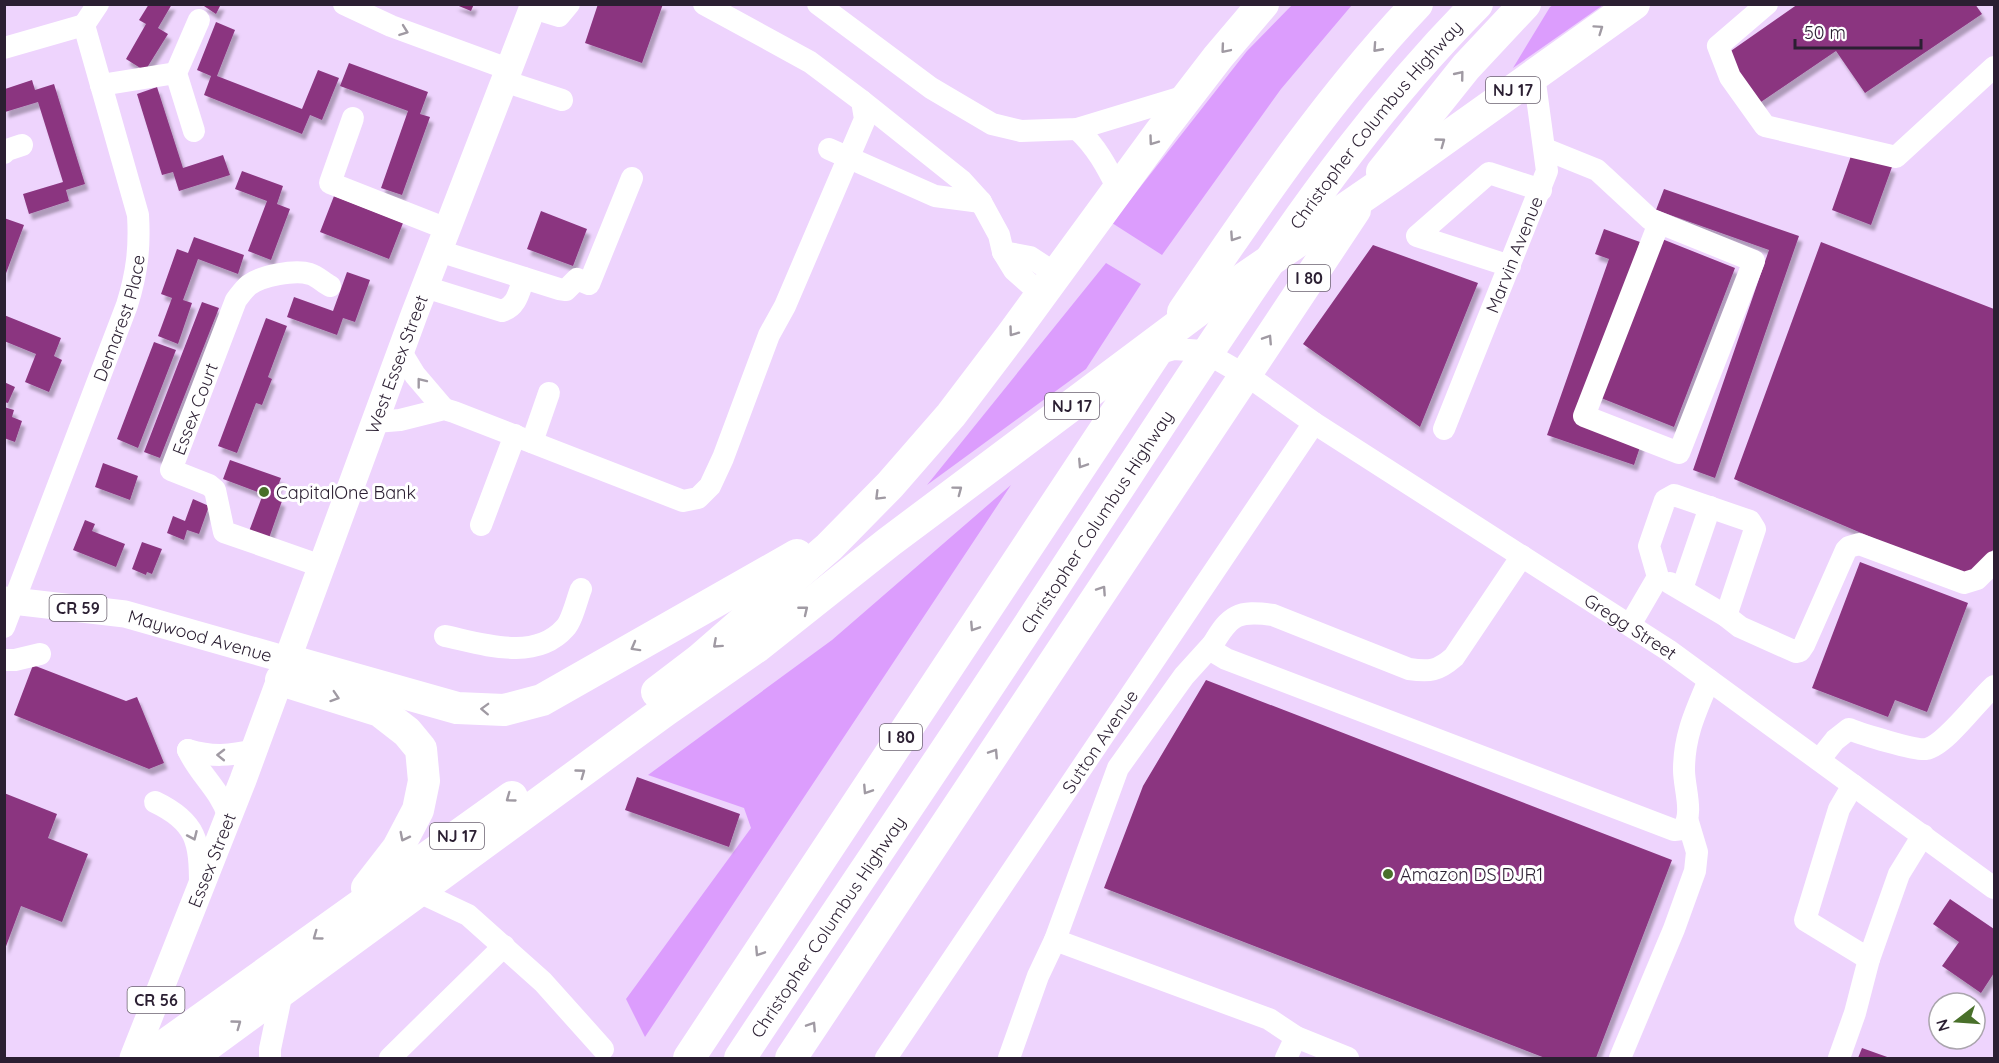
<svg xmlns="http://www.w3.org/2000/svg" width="1999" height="1063" font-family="Quicksand,sans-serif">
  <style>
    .green { fill: #dc9dfd }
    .building { fill: #8b3680; filter: url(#shadow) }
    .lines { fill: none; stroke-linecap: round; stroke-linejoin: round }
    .minor { stroke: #fff; stroke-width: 22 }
    .major { stroke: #fff; stroke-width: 27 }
    .highway { stroke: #fff; stroke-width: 32 }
    .oneway { stroke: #a09aa3 }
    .poi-dot { fill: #49702a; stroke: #fff; stroke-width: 2 }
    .labels { text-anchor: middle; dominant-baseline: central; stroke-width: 6; stroke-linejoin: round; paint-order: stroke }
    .shield { fill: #fff; stroke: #6b6270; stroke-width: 1.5 }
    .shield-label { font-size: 16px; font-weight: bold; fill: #2b1f32 }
    .street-label { font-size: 18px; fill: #2b1f32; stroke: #fff }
    .poi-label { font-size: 18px; fill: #2b1f32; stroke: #fff; text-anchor: start }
  </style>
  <defs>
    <filter id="shadow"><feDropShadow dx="3.5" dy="6" stdDeviation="1.5" flood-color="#0004"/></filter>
  </defs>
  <rect width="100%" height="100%" fill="#eed4fd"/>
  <path class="green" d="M1292 5H1352L1281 89 1162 255 1112 223 1247 51Z
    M1553 5H1603L1513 68 1550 7Z
    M1106 263 1141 284 1086 369 927 485Z
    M1011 485 645 1037 626 999 751 828 744 808 648 775 832 640Z"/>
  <path class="building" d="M149 4H172L158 28 168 34 145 71 126 59 146 24 139 20Z
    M201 4H221L216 14Z
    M454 4H474L471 11Z
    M598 4H663L642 63 585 43Z
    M1798 4H1975L1982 14 1865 93 1836 51 1758 104 1725 55Z
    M216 22 235 30 217 76 302 109 318 70 339 78 322 120 310 115 302 134 204 95 211 76 197 70Z
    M349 63 428 92 420 114 430 117 402 195 381 188 408 111 340 86Z
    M32 80 35 90 54 84 85 184 66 190 69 201 29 214 23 194 63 182 38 102 5 112V89Z
    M157 87 183 168 223 155 230 175 179 191 173 172 162 175 137 94Z
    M1852 153 1892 167 1871 225 1832 210Z
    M242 171 283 186 277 204 290 209 271 260 248 251 267 201 235 189Z
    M1664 189 1799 236 1715 478 1693 470 1769 250 1656 210Z
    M334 196 403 223 389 259 320 232Z
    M541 211 587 229 573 266 527 249Z
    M4 218 24 225 5 276H4Z
    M1604 229 1640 242 1578 421 1641 444 1634 465 1547 435 1609 259 1595 254Z
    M194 237 244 255 238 274 198 259 183 300 192 303 178 344 158 336 172 298 161 294 177 249 188 253Z
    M1657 237 1735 268 1674 427 1596 396Z
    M1821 242 1994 309V549L1965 577 1734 479Z
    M1373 245 1478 283 1420 427 1303 344Z
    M347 272 370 280 355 322 343 318 337 335 287 317 294 297 333 311Z
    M202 302 219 308 160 458 144 452Z
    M4 315 61 338 54 356 62 360 49 392 25 382 36 354 4 341Z
    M266 318 287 326 268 377 272 379 262 405 256 403 237 453 218 446Z
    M154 342 176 350 138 448 117 439Z
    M4 382 15 387 8 403 4 402Z
    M4 407 14 410 12 417 22 421 15 442 4 438Z
    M230 460 281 478 274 497 282 501 268 541 248 534 263 494 223 479Z
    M103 463 138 476 130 500 95 487Z
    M193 499 209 506 199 534 187 530 184 540 167 533 173 516 185 521Z
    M85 520 95 524 92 531 125 544 116 567 73 550Z
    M142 542 162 549 152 574 147 572 146 575 132 569Z
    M1860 562 1968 603 1927 712 1895 700 1888 717 1812 688Z
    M33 665 126 701 137 697 164 763 149 769 14 715Z
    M1206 680 1672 860 1596 1058H1545L1104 888 1143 786Z
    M637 777 740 814 729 847 625 810Z
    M4 793 57 814 48 838 88 854 62 922 21 906 5 949Z
    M1950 899 1994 929V973L1981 993 1942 966 1959 942 1933 924Z
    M1862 1048 1890 1058H1858Z"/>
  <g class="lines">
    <g class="minor">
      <path d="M344 4 391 26 508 69"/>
      <path d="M818 4 931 88 992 124 1021 131 1077 129 1189 95"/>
      <path d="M1767 4 1718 46 1730 77 1765 126 1896 157 1994 67"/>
      <path d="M533 8 559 16 569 4"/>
      <path d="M4 48 84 25"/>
      <path d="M504 81 562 100"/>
      <path d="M101 85 176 73"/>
      <path d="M862 101 961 180 981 202 999 235 1003 252 1014 270 1041 294"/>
      <path d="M353 118 330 183 447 229"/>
      <path d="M1077 129C1096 146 1107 167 1118 189"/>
      <path d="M194 131 176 73 199 20"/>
      <path d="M829 149 935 196 981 202"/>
      <path d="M1545 149 1597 170 1650 219 1754 261 1679 453 1584 416 1659 223"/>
      <path d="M4 153 7 150 22 145"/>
      <path d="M439 251 559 289 566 290 577 279 589 284 632 178"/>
      <path d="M1003 252 1030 257 1056 274"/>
      <path d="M1510 266 1417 236 1489 173 1541 190"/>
      <path d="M425 287 502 311C517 307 519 291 524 278"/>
      <path d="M401 352 415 375 444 409"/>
      <path id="s1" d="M1143 358 1174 349 1203 351 1255 381 1314 423 1668 650 1994 888"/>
      <path d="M375 422 400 420 444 409 454 412 683 501 698 498 710 486 723 458 769 335 785 306 865 119 862 101 810 62 704 4"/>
      <path id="s2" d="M1444 429 1547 171 1534 75"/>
      <path d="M532 442 549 393"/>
      <path d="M481 525 515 435"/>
      <path d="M1522 556 1454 657C1438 671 1430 672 1409 669L1273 615C1238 610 1230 615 1213 644L1216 653 1226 659 1674 830 1683 829C1694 813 1684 788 1684 770 1684 735 1696 711 1709 680"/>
      <path id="s3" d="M321 566 224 532 215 490 209 485 171 470 236 300C240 295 244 289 249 285 261 276 295 269 310 274 317 276 324 283 330 286"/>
      <path d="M1670 583 1726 616"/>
      <path d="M1682 589 1710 507"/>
      <path d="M1630 625 1658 577 1649 546 1665 500 1674 495 1750 521 1755 529 1726 616 1740 627 1796 652 1800 651 1804 645 1846 550 1849 547 1859 544 1964 583 1977 579 1994 562"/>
      <path id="s4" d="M4 627 127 305C137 273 140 248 138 215L84 25 98 4"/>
      <path d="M445 636C483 644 535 662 565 628 572 621 577 599 581 589"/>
      <path d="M4 660H15L40 654"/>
      <path d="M188 750C199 774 220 790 228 815"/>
      <path d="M188 750C211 757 231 756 254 750"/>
      <path d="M1819 760 1835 740 1849 729C1861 734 1916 751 1926 749 1945 746 1978 700 1994 686"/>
      <path d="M1853 785 1839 809 1805 920 1869 959 1899 874 1923 835"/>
      <path d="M155 802C197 822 200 842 200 886"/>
      <path d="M419 892 468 915 543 982 603 1049"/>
      <path d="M1055 940 1269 1019 1296 1037 1348 1058"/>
      <path d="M270 1058V1049L282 992"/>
      <path d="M390 1058 504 946"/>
      <path id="s5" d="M886 1058 1314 423"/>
      <path d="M1009 1058 1038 976 1055 940 1118 768 1184 676 1213 644"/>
      <path d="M1286 1058 1296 1037"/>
      <path d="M1620 1058 1674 929 1695 871 1697 852 1688 822"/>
      <path d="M1839 1058 1855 1013 1869 959"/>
    </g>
    <g class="major">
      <path id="s6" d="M4 600 125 614 287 660"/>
      <path id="s7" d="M133 1058 243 780 414 315 534 4"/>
    </g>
    <g class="highway">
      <path d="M1382 172 1466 67 1525 4"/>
      <path d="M1183 312C1256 205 1327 99 1417 4"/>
      <path d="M287 660 457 708 504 710 542 700 797 555"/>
      <path d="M281 680 380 711 407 732 421 749 424 781 418 810 398 848 367 888"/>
      <path d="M657 692 699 660 829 547 890 485 951 415 1011 336 1161 131 1218 57 1263 4"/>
      <path d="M147 1058 512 797"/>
      <path d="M190 1058 666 710 758 646 889 542 1211 301 1393 176 1634 4"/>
      <path d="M689 1058 1157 351"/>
      <path id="s8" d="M740 1058C855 884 974 711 1087 536 1137 460 1186 384 1237 309 1310 200 1384 98 1477 4"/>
      <path d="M791 1058 1355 210"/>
    </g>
  </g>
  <defs><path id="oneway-chevron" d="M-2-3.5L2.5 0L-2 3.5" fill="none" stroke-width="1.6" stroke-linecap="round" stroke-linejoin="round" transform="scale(1.5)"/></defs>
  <g class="oneway">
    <use href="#oneway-chevron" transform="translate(1599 29) rotate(-35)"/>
    <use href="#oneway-chevron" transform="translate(404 31) rotate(20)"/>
    <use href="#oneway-chevron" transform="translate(1377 48) rotate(132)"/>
    <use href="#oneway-chevron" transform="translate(1225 49) rotate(130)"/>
    <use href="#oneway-chevron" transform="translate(1460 75) rotate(-51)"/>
    <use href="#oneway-chevron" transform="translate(1153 141) rotate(126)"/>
    <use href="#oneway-chevron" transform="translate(1441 142) rotate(-36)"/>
    <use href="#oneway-chevron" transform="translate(1234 237) rotate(124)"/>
    <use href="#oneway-chevron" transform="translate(1013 332) rotate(126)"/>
    <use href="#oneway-chevron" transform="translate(1268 339) rotate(-57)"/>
    <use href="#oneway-chevron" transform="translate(421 382) rotate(-128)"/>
    <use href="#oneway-chevron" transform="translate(1082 464) rotate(123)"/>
    <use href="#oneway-chevron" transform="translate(958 490) rotate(-37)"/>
    <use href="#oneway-chevron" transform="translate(879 496) rotate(135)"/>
    <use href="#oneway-chevron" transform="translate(1102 590) rotate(-56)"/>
    <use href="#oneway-chevron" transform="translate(804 610) rotate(-39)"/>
    <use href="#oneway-chevron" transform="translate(974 627) rotate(123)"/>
    <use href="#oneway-chevron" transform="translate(717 644) rotate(138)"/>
    <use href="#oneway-chevron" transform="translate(635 647) rotate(151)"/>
    <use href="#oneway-chevron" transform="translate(335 697) rotate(18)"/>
    <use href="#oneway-chevron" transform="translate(485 709) rotate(-178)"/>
    <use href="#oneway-chevron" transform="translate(994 753) rotate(-57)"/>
    <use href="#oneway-chevron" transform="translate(221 755) rotate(-179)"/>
    <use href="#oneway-chevron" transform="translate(581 773) rotate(-36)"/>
    <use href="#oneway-chevron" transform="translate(867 790) rotate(123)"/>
    <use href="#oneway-chevron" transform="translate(510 798) rotate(144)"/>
    <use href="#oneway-chevron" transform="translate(193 836) rotate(66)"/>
    <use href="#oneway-chevron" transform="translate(404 837) rotate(117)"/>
    <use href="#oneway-chevron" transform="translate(317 936) rotate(144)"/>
    <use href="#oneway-chevron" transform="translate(759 952) rotate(123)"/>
    <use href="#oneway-chevron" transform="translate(237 1024) rotate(-36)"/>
    <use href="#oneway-chevron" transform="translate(812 1026) rotate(-57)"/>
  </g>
  <g class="poi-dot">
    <circle cx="264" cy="492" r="6"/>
    <circle cx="1388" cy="874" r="6"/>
  </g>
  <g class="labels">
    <g class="shield">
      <rect x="1486" y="77" width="54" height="26" rx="4.5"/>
      <rect x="1288" y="265" width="42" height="26" rx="4.5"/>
      <rect x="1045" y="393" width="54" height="26" rx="4.5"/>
      <rect x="49.5" y="595" width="57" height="26" rx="4.5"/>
      <rect x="880" y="724" width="42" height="26" rx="4.5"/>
      <rect x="430" y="823" width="54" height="26" rx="4.5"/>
      <rect x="127.5" y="987" width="57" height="26" rx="4.5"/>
    </g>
    <g class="shield-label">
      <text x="1513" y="90">NJ 17</text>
      <text x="1309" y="278">I 80</text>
      <text x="1072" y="406">NJ 17</text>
      <text x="78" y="608">CR 59</text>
      <text x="901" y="737">I 80</text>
      <text x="457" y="836">NJ 17</text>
      <text x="156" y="1000">CR 56</text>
    </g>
    <g class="street-label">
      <text stroke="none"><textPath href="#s8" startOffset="1130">Christopher Columbus Highway</textPath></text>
      <text stroke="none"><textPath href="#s2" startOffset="188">Marvin Avenue</textPath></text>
      <text stroke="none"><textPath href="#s4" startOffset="330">Demarest Place</textPath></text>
      <text stroke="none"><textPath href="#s7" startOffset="742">West Essex Street</textPath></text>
      <text stroke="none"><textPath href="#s3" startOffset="260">Essex Court</textPath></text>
      <text stroke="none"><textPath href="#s8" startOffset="644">Christopher Columbus Highway</textPath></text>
      <text stroke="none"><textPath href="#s1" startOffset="570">Gregg Street</textPath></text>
      <text stroke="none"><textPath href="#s6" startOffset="200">Maywood Avenue</textPath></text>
      <text stroke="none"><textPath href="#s5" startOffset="382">Sutton Avenue</textPath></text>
      <text stroke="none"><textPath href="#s7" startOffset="213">Essex Street</textPath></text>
      <text stroke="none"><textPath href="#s8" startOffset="158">Christopher Columbus Highway</textPath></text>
    </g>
    <g class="poi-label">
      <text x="276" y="492">CapitalOne Bank</text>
      <text x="1400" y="874">Amazon DS DJR1</text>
    </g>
  </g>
  <rect width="1999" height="1063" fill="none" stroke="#2b1f32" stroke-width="12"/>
  <g transform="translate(1957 1021) rotate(253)"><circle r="28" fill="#ffffff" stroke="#aaa5ad" stroke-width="1.5"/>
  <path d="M0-4.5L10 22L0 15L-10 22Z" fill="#49702a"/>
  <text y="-9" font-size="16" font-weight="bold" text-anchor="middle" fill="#2b1f32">N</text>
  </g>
  <path d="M1795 39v9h126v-9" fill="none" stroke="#2b1f32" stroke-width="3"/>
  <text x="1804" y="39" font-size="18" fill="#2b1f32" stroke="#ffffff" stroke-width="4.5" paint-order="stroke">50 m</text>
</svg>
